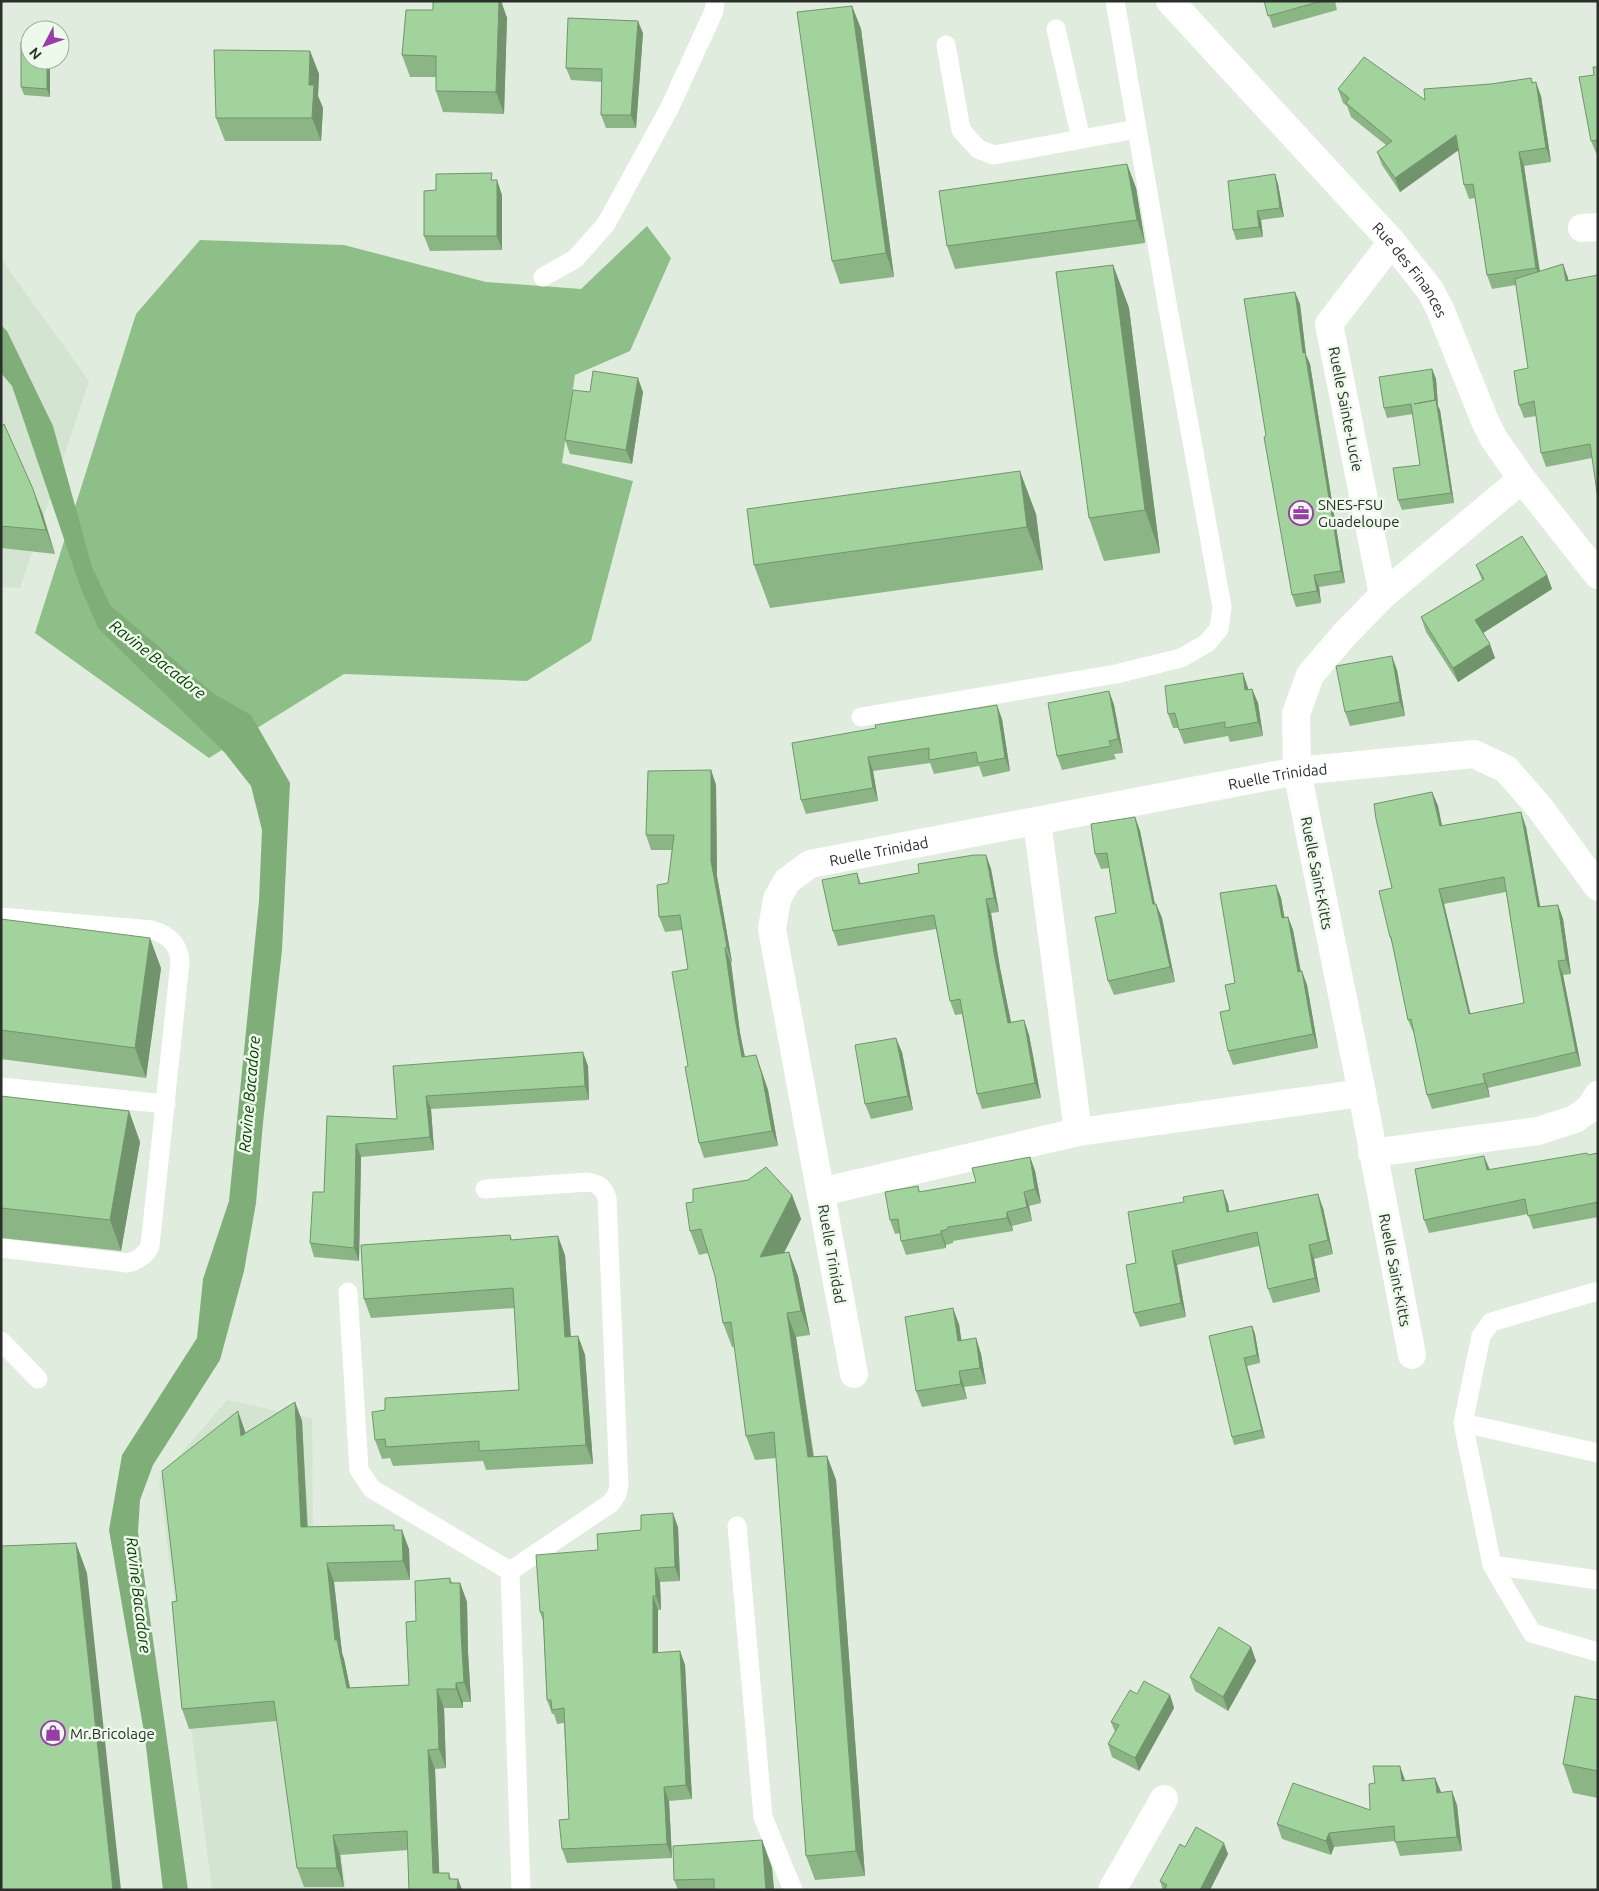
<svg xmlns="http://www.w3.org/2000/svg" width="1599" height="1891" font-family="Ubuntu,sans-serif">
  <style>
    .built { fill: #d3e5d0 }
    .forest { fill: #8fbf89 }
    .water { fill: #7fae79 }
    .lines { fill: none; stroke-linecap: round; stroke-linejoin: round }
    .lane { stroke: #fff; stroke-width: 19 }
    .street { stroke: #fff; stroke-width: 28 }
    .wall { fill: #8cb586; fill-rule: evenodd }
    .shaded-wall { fill: #72946d }
    .building { fill: #a3d39c; stroke: #72946d; fill-rule: evenodd }
    .labels { text-anchor: middle; dominant-baseline: central; stroke-width: 5; stroke-linejoin: round; paint-order: stroke }
    .street-label { font-size: 15px; fill: #2a2f2a; stroke: #edfaeb }
    .poi-label { font-size: 15px; fill: #2a2f2a; stroke: #edfaeb; text-anchor: start }
    .water-label { font-size: 16px; font-style: italic; fill: #053801; stroke: #edfaeb }
  </style>
  <rect width="100%" height="100%" fill="#e0ecde"/>
  <path class="built" d="M1 259 89 381 20 588 1 587Z
    M227 1400 312 1418 314 1626 346 1890H212L159 1479Z"/>
  <path class="forest" d="M647 226 671 258 630 351 575 375 562 463 633 481 591 641 527 681 344 674 209 758 35 633 136 314 200 240 344 245 486 282 581 289Z"/>
  <path class="water" d="M1 325 7 331 53 426 92 567 110 605 214 694 251 715 290 783 282 950 263 1123 256 1203 244 1271 220 1360 153 1465 140 1500 138 1532 188 1890H163L145 1738 109 1530 122 1455 197 1338 203 1279 229 1201 259 901 262 830 251 786 225 753 98 628 80 586 12 386 1 373Z"/>
  <g class="lines">
    <path class="lane" d="M1056 29 1081 139
      M946 45 961 130 978 149 994 155 1137 129
      M543 277 575 259 606 224 669 109 714 11 715 1
      M861 717 1116 674 1181 658 1207 643 1219 629 1222 607 1167 303 1115 1
      M1 917 152 930C169 935 179 944 180 962L150 1246C145 1256 138 1260 128 1263L1 1248
      M1 1087 166 1104
      M1598 1291 1491 1322 1481 1336 1463 1423 1492 1565 1532 1633 1598 1652
      M348 1292 359 1470 372 1489 510 1571 611 1503 617 1494 619 1486 607 1198C603 1187 599 1184 588 1182L485 1189
      M1 1341 38 1379
      M1463 1423 1598 1453
      M737 1526 763 1817 793 1890
      M1492 1565 1598 1580
      M510 1571 521 1890"/>
    <g class="street">
      <path id="s1" d="M1170 1 1392 242 1430 290 1440 309 1485 421 1494 439 1522 479 1598 575"/>
      <path d="M1582 228 1598 227"/>
      <path d="M1383 595 1329 324 1392 242"/>
      <path d="M1037 821 1078 1132"/>
      <path d="M1372 1153 1538 1131 1575 1119 1589 1109 1598 1095"/>
      <path d="M821 1192 1078 1132 1362 1093"/>
      <path d="M1412 1355 1362 1093 1297 771 1296 714 1310 675 1344 635 1383 595 1522 479"/>
      <path id="s2" d="M854 1374 772 929 777 899 787 881 810 864 1297 771 1474 754 1506 769 1540 808 1598 887"/>
      <path d="M1112 1890 1164 1799"/>
    </g>
  </g>
  <path class="wall" d="M433 1H501L507 18 504 114 443 112 436 91V77H410L402 55 433 10Z
    M1264 1H1335L1337 10 1273 28Z
    M852 6 861 29 894 277 840 284 832 261Z
    M643 33 636 128H606L601 115 602 82 571 80 566 68Z
    M310 51 319 74 318 96 323 108 321 141H225L216 118Z
    M50 60V97L24 95 21 87Z
    M1598 67V155H1597L1591 141 1594 75Z
    M1531 78 1533 83 1541 96 1551 162 1524 166 1540 271 1563 264 1568 278 1592 458 1546 467 1541 453 1536 416 1524 418 1519 405 1528 368 1516 285 1492 289 1487 275 1475 198 1469 199 1464 185 1459 150 1400 192 1382 165 1377 152 1386 145 1351 117 1347 106 1343 103 1338 89 1425 100 1491 84Z
    M1127 164 1136 188 1145 243 955 269 947 246Z
    M1275 174 1278 184 1284 217 1261 220 1263 237 1236 240 1233 230Z
    M494 180 502 195V250L430 251 424 236 436 190Z
    M1113 265 1129 308 1160 553 1104 561 1089 518Z
    M1300 304 1306 355 1310 364 1345 583 1319 587 1321 603 1296 607 1292 595 1266 436Z
    M1432 369 1436 379 1438 406 1440 410 1454 503 1402 510 1398 500 1420 465 1413 414 1387 418 1384 408Z
    M590 392H643L632 464 570 454 565 440Z
    M1 426 42 512 55 554 1 548Z
    M1036 514 1043 570 770 608 754 565Z
    M1476 565 1547 575 1552 589 1483 633 1495 658 1458 682 1426 632 1421 617 1482 580Z
    M1397 670 1405 716 1350 726 1345 712Z
    M1243 673 1248 689H1252L1258 703 1263 736 1230 742 1228 736 1184 744 1178 728H1173L1168 714Z
    M1109 691 1114 705 1123 753 1114 754 1116 759 1062 770 1057 756Z
    M1002 719 1010 771 983 777 979 766 934 774 930 763 873 771 878 801 806 814 801 800 792 743Z
    M711 770 716 785 717 876 732 962 731 963 740 1033 745 1057 756 1055 761 1070 768 1090 778 1146 704 1158 699 1143 688 1066V969L682 930 665 932 659 917 668 883 672 850H651L646 835Z
    M1432 792 1438 806 1442 826 1526 827 1540 907 1558 905 1563 919 1571 974 1563 975 1581 1066 1488 1088 1490 1097 1432 1109 1427 1095 1414 1034 1408 1020 1393 947 1390 937 1392 888ZM1506 892 1524 1003 1470 1014 1444 904Z
    M1135 817 1140 831 1155 904H1156L1162 918 1175 982 1114 995 1108 981 1116 913 1109 868 1101 869 1095 854Z
    M986 855 991 869 999 912 991 913 1000 968 1011 1022 1024 1020 1029 1035 1041 1098 982 1109 977 1094 962 1014 955 1015 950 1001 936 929 838 946 833 931 857 873 861 884 919 873Z
    M1276 885 1281 898 1284 917H1288L1293 930 1301 971 1307 985 1318 1048 1233 1065 1228 1051 1230 1010 1235 983Z
    M1 919 161 968 146 1078 1 1059Z
    M902 1052 913 1110 871 1119 865 1104Z
    M393 1066H588L589 1100 431 1109 434 1150 361 1157 359 1261 314 1257 310 1243 324 1192 327 1116 397 1119Z
    M1 1096 129 1111 140 1142 121 1251 1 1238Z
    M1598 1153V1217L1533 1229 1528 1214 1429 1233 1424 1220 1490 1170Z
    M1030 1157 1035 1171 1041 1203 1029 1206 1032 1221 1012 1226 1013 1231 953 1241V1243L946 1245V1248L906 1255 901 1241 900 1233 895 1234 890 1220 918 1186 920 1192 976 1182Z
    M792 1195 801 1219 784 1253 789 1252 798 1276 810 1335 796 1337 814 1457 827 1456 836 1480 865 1876 815 1880 806 1856 776 1458 755 1460 746 1436 735 1347H732L723 1323 715 1276 708 1253 699 1255 690 1231Z
    M1228 1204 1229 1211 1323 1208 1333 1254 1314 1259 1320 1292 1273 1303 1268 1289 1259 1246 1177 1265 1186 1317 1140 1327 1134 1313 1136 1263Z
    M510 1235 512 1240 565 1255 571 1337 578 1336 585 1355 593 1464 486 1470 483 1461 393 1466 390 1458 382 1459 375 1440 519 1390 515 1308 371 1318 364 1299Z
    M959 1324 961 1341 976 1338 981 1354 986 1384 964 1387 967 1399 922 1407 916 1391Z
    M1252 1326 1255 1334 1260 1363 1247 1366 1265 1438 1234 1445 1232 1437 1209 1336Z
    M295 1402 302 1421 308 1527 395 1530 409 1549 410 1580 334 1582 342 1653 344 1659 350 1688 409 1685 416 1621 450 1578 452 1583H460L467 1602 468 1652 471 1702H463V1708H444L446 1768 435 1769 439 1873H449L451 1879H458L462 1890H409L408 1850 340 1855 344 1887H304L297 1868 277 1721 189 1729 182 1709 177 1601 245 1431V1433Z
    M678 1527 680 1581 660 1582 661 1610H658V1653L680 1651 685 1665 692 1799 669 1801 672 1858 567 1863 562 1849 569 1819 564 1723 557 1724 554 1714H552L547 1700 543 1621 540 1612 598 1550Z
    M1251 1647 1256 1661 1228 1711 1195 1691 1190 1677Z
    M1137 1694 1170 1695 1174 1708 1139 1771 1112 1757 1108 1744 1115 1732 1111 1722Z
    M1598 1700V1798L1573 1793 1563 1764Z
    M1435 1778 1441 1792 1457 1805 1462 1851 1400 1856 1395 1841 1334 1847 1331 1855 1282 1839 1277 1824 1370 1810 1405 1781Z
    M762 1840 772 1868 774 1890H678L674 1880Z
    M1185 1847 1228 1854 1210 1890H1163L1160 1881Z"/>
  <path class="shaded-wall" d="M499 1H501L507 18 504 114 496 92Z
    M852 6 861 29 894 277 886 253Z
    M638 21 643 33 636 128 631 115Z
    M310 51 319 74 318 96 323 108 321 141 312 118 309 85Z
    M47 60H50V97L47 89Z
    M1536 82 1541 96 1551 162 1546 148Z
    M1456 135 1461 148 1400 192 1395 178Z
    M1519 152 1524 166 1541 281 1536 268Z
    M1127 164 1136 188 1145 243 1137 220Z
    M1275 174 1278 184 1284 217 1280 208Z
    M497 180 502 195V250L497 236Z
    M1257 211 1261 220 1263 237 1259 227Z
    M1563 264 1568 278 1571 294 1566 281Z
    M1113 265 1129 308 1160 553 1145 510Z
    M1295 292 1300 304 1306 355 1310 364 1345 583 1341 571 1303 353Z
    M1432 369 1436 379 1438 406 1440 410 1454 503 1451 493 1437 405 1435 400Z
    M638 378 643 392 632 464 626 450Z
    M1020 471 1036 514 1043 570 1027 527Z
    M33 489 42 512 55 554 46 530Z
    M1314 575 1319 587 1321 603 1317 591Z
    M1547 575 1552 589 1480 635 1475 620Z
    M1490 644 1495 658 1458 682 1453 668Z
    M1392 656 1397 670 1405 716 1400 702Z
    M1243 673 1248 688 1250 704 1245 690Z
    M1252 689 1258 703 1263 736 1258 722Z
    M1109 691 1114 705 1123 753 1118 739Z
    M997 705 1002 719 1010 771 1005 758Z
    M868 757 873 771 878 801 873 788Z
    M711 770 716 785 717 876 732 962 727 947 711 861Z
    M1432 792 1438 806 1445 841 1440 826Z
    M1521 812 1526 827 1543 922 1538 907Z
    M1135 817 1140 831 1158 919 1153 904Z
    M986 855 991 869 999 912 994 898Z
    M1276 885 1281 898 1287 931 1282 918Z
    M1439 889 1444 904 1474 1028 1469 1014Z
    M986 899 991 913 1000 968 1014 1037 1008 1023 994 953Z
    M1156 904 1162 918 1175 982 1170 967Z
    M1558 905 1563 919 1571 974 1566 960Z
    M1288 917 1293 930 1303 985 1298 972Z
    M150 938 161 968 146 1078 135 1048Z
    M725 948 731 963 740 1033 748 1073 742 1057 735 1018Z
    M1558 961 1563 975 1581 1066 1576 1052Z
    M1302 971 1307 985 1318 1048 1313 1034Z
    M1024 1020 1029 1035 1041 1098 1035 1083Z
    M896 1038 902 1052 913 1110 908 1096Z
    M583 1052 588 1066 589 1100 585 1086Z
    M756 1055 768 1090 778 1146 772 1131Z
    M1483 1074 1488 1088 1490 1097 1485 1083Z
    M426 1096 431 1109 434 1150 430 1137Z
    M129 1111 140 1142 121 1251 110 1220Z
    M356 1144 361 1157 359 1261 354 1248Z
    M1484 1156 1490 1170H1487Z
    M1030 1157 1035 1171 1041 1203 1035 1189Z
    M1223 1190 1228 1204 1232 1226 1227 1212Z
    M1024 1192 1029 1206 1032 1221 1027 1207Z
    M1318 1194 1323 1208 1333 1254 1328 1240Z
    M792 1195 801 1219 769 1282 760 1257Z
    M1007 1212 1012 1226 1013 1231 1007 1218Z
    M941 1231 946 1245V1248L941 1234Z
    M558 1236 565 1255 572 1356 565 1337Z
    M1309 1245 1314 1259 1320 1292 1315 1278Z
    M1172 1251 1177 1265 1186 1317 1181 1303Z
    M789 1252 798 1276 810 1335 801 1311Z
    M953 1308 959 1324 964 1357 958 1341Z
    M787 1313 796 1337 817 1482 808 1457Z
    M1252 1326 1255 1334 1260 1363 1257 1355Z
    M578 1336 585 1355 593 1464 586 1445Z
    M976 1338 981 1354 986 1384 980 1368Z
    M1244 1358 1247 1366 1265 1438 1262 1430Z
    M959 1371 964 1387 967 1399 961 1384Z
    M295 1402 302 1421 308 1546 301 1527Z
    M238 1411 245 1431 248 1455 241 1436Z
    M827 1456 836 1480 865 1876 856 1851Z
    M673 1513 678 1527 680 1581 675 1567Z
    M402 1530 409 1549 410 1580 403 1561Z
    M76 1543 87 1573 121 1890H113Z
    M327 1563 334 1582 342 1653 344 1659 354 1707 347 1688 335 1640Z
    M655 1568 660 1582 661 1610 656 1596Z
    M460 1583 467 1602 468 1652 471 1702 464 1682 461 1633Z
    M653 1596 658 1610V1667L653 1653Z
    M1251 1647 1256 1661 1228 1711 1223 1697Z
    M680 1651 685 1665 692 1799 686 1785Z
    M456 1683 463 1702V1708L456 1689Z
    M437 1689 444 1708 446 1768 439 1749Z
    M1170 1695 1174 1708 1139 1771 1135 1758Z
    M428 1750 435 1769 440 1890 433 1873Z
    M1400 1766 1405 1780 1407 1795 1402 1781Z
    M1435 1778 1441 1792 1437 1793Z
    M664 1787 669 1801 672 1858 667 1844Z
    M1452 1791 1457 1805 1462 1851 1457 1837Z
    M1329 1833 1334 1847 1331 1855 1326 1841Z
    M333 1835 340 1855 344 1887 337 1868Z
    M762 1840 772 1868 774 1890H766Z
    M1224 1843 1228 1854 1210 1890H1200Z
    M458 1879 462 1890H457Z"/>
  <path class="building" d="M433 1H499L496 92 436 91V56L402 55 406 10H433Z
    M1264 1H1322L1268 16Z
    M852 6 886 253 832 261 797 12Z
    M568 18 638 21 631 115H601L602 69 566 68Z
    M21 42 30 43V60H47V89L21 87Z
    M214 50 310 51 309 85H314L312 118H216Z
    M1364 57 1425 100 1424 89 1491 84 1531 78 1532 83 1536 82 1546 148 1519 152 1536 268 1487 275 1473 184 1464 185 1456 135 1395 178 1377 152 1392 141 1346 103 1349 98 1338 89Z
    M1593 67H1598V140L1591 141 1579 77 1594 75Z
    M1127 164 1137 220 947 246 939 191Z
    M492 173 491 180H497V236H424V191L436 190V174Z
    M1275 174 1280 208 1257 211 1259 227 1233 230 1228 181Z
    M1563 264 1566 281 1598 275V499L1590 444 1541 453 1534 401 1519 405 1514 371 1528 368 1515 279Z
    M1113 265 1145 510 1089 518 1056 272Z
    M1295 292 1303 353 1305 352 1341 571 1314 575 1317 591 1292 595 1264 437 1266 436 1244 299Z
    M1432 369 1435 400 1414 404 1436 400 1451 493 1398 500 1393 468 1420 465 1411 404 1384 408 1379 377Z
    M593 371 638 378 626 450 565 440 573 390 590 392Z
    M4 424 33 489 46 530 1 526V426Z
    M1020 471 1027 527 754 565 747 509Z
    M1522 536 1547 575 1475 620 1490 644 1453 668 1421 617 1484 579 1476 565Z
    M1392 656 1400 702 1345 712 1336 666Z
    M1243 673 1245 690 1252 689 1258 722 1225 728V722L1179 730 1175 713 1168 714 1165 686Z
    M1109 691 1118 739 1109 741 1111 746 1057 756 1048 703Z
    M997 705 1005 758 978 763 976 752 929 760V748L868 757 873 788 801 800 792 743 876 728 875 725Z
    M711 770V861L727 947 725 948 735 1018 742 1057 756 1055 762 1075 772 1131 699 1143 685 1067 688 1066 672 972 688 969 680 915 659 917 657 885 668 883 674 835H646L648 771Z
    M1432 792 1440 826 1521 812 1538 907 1558 905 1566 960 1558 961 1576 1052 1483 1074 1485 1083 1427 1095 1411 1019 1408 1020 1391 937H1390L1379 891 1392 888 1376 819 1374 804ZM1504 877 1524 1003 1469 1014 1439 889Z
    M1135 817 1153 904H1156L1170 967 1108 981 1095 917 1116 913 1107 853 1095 854 1091 824Z
    M974 855H986L994 898 986 899 994 953 1008 1023 1024 1020 1035 1083 977 1094 960 999 950 1001 934 915 833 931 822 880 857 873 859 884 919 873 918 864Z
    M1276 885 1282 918 1288 917 1298 972 1302 971 1313 1034 1228 1051 1220 1012 1230 1010 1225 985 1235 983 1220 893Z
    M1 919 150 938 135 1048 1 1030Z
    M896 1038 908 1096 865 1104 855 1045Z
    M583 1052 585 1086 426 1096 430 1137 356 1144 354 1248 310 1243 313 1192H324L327 1116 397 1119 393 1066Z
    M1 1096 129 1111 110 1220 1 1208Z
    M1587 1153 1588 1155 1598 1153V1202L1528 1216 1525 1199 1424 1220 1415 1169 1484 1156 1487 1170Z
    M1030 1157 1035 1189 1024 1192 1027 1207 1007 1212V1218L948 1227V1229L941 1231V1234L901 1241 898 1219 890 1220 885 1192 918 1186 919 1192 976 1182 972 1168Z
    M766 1167 792 1195 760 1257 789 1252 801 1311 787 1313 808 1457 827 1456 856 1851 806 1856 774 1432 746 1436 731 1322 723 1323 715 1276 701 1229 690 1231 686 1203 693 1202V1189L748 1180Z
    M1223 1190 1227 1212 1318 1194 1328 1240 1309 1245 1315 1278 1268 1289 1257 1232 1172 1251 1181 1303 1134 1313 1126 1265 1136 1263 1128 1212 1184 1202 1183 1197Z
    M510 1235 511 1240 558 1236 565 1337 578 1336 586 1445 479 1451V1441L386 1447 385 1439 375 1440 372 1412 385 1410V1398L519 1390 513 1288 364 1299 361 1245Z
    M953 1308 958 1341 976 1338 980 1368 959 1371 961 1384 916 1391 905 1317Z
    M1252 1326 1257 1355 1244 1358 1262 1430 1232 1437 1209 1336Z
    M295 1402 301 1527 394 1525V1530H402L403 1561 327 1563 335 1640H337L347 1688 409 1685 406 1622 416 1621 415 1581 450 1578V1583H460L461 1633 464 1682 456 1683V1689H437L439 1749 428 1750 433 1873H449V1879H458L457 1890H409L407 1831 333 1835 337 1868H297L274 1701 182 1709 172 1602 177 1601 162 1471 238 1411 241 1436Z
    M673 1513 675 1567 655 1568 656 1596H653V1653L680 1651 686 1785 664 1787 667 1844 562 1849 559 1820 569 1819 564 1708 552 1710 551 1700H547L543 1612H540L536 1555 598 1550 597 1534 641 1530V1515Z
    M76 1543 113 1890H1V1546Z
    M1219 1627 1251 1647 1223 1697 1190 1677Z
    M1144 1681 1170 1695 1135 1758 1108 1744 1119 1725 1111 1722 1130 1690 1137 1694Z
    M1575 1696 1598 1700V1771L1563 1764Z
    M1373 1766H1400L1402 1781 1435 1778 1437 1793 1452 1791 1457 1837 1395 1842 1394 1826 1329 1833 1326 1841 1277 1824 1293 1783 1370 1810 1369 1784 1375 1783Z
    M1196 1827 1224 1843 1200 1890H1164L1167 1885 1160 1881 1180 1844 1185 1847Z
    M762 1840 766 1890H714V1879L674 1880 673 1846Z"/>
  <defs>
    <symbol id="office-ring" viewBox="-11 -11 22 22"><circle r="9.5" fill="#edfaeb" stroke="#983da7" stroke-width="1.5"/><path d="M-6-3h4V-5.5h4V-3h4V5H-6ZM-1-4.5V-3h2v-1.5ZM-6 0V1H6V0Z" fill="#983da7"/></symbol>
    <symbol id="shop-ring" viewBox="-11 -11 22 22"><circle r="9.5" fill="#edfaeb" stroke="#983da7" stroke-width="1.5"/><path d="M-5-2.5h2.3a2.7 3.5 0 0 1 5.4 0H5L5.5 6h-11ZM-1.5-2.5h3a1.5 2.3 0 0 0-3 0Z" fill="#983da7"/></symbol>
  </defs>
  <g fill-rule="evenodd">
    <use href="#office-ring" x="1287" y="499" width="28" height="28"/>
    <use href="#shop-ring" x="39" y="1719" width="28" height="28"/>
  </g>
  <g class="labels">
    <g class="street-label">
      <text stroke="none"><textPath href="#s1" startOffset="361">Rue des Finances</textPath></text>
      <text transform="translate(1346 409) rotate(79)">Ruelle Sainte-Lucie</text>
      <text stroke="none"><textPath href="#s2" startOffset="1008">Ruelle Trinidad</textPath></text>
      <text stroke="none"><textPath href="#s2" startOffset="602">Ruelle Trinidad</textPath></text>
      <text transform="translate(1317 873) rotate(79)">Ruelle Saint-Kitts</text>
      <text transform="translate(832 1254) rotate(80)">Ruelle Trinidad</text>
      <text transform="translate(1395 1270) rotate(79)">Ruelle Saint-Kitts</text>
    </g>
    <g class="poi-label">
      <text x="1318" y="504">SNES-FSU<tspan x="1318" dy="17">Guadeloupe</tspan></text>
      <text x="70" y="1733">Mr.Bricolage</text>
    </g>
    <g class="water-label">
      <text transform="translate(158 659) rotate(38)">Ravine Bacadore</text>
      <text transform="translate(249 1094) rotate(-85)">Ravine Bacadore</text>
      <text transform="translate(139 1595) rotate(83)">Ravine Bacadore</text>
    </g>
  </g>
  <rect width="1599" height="1891" fill="none" stroke="#2a2f2a" stroke-width="5"/>
  <g transform="translate(45 45) rotate(229)"><circle r="24" fill="#edfaeb" stroke="#9fa99e"/>
  <path d="M0-4L9 19L0 12L-9 19Z" fill="#983da7"/>
  <text y="-8" font-size="14" font-weight="bold" text-anchor="middle" fill="#2a2f2a">N</text>
  </g>
</svg>
